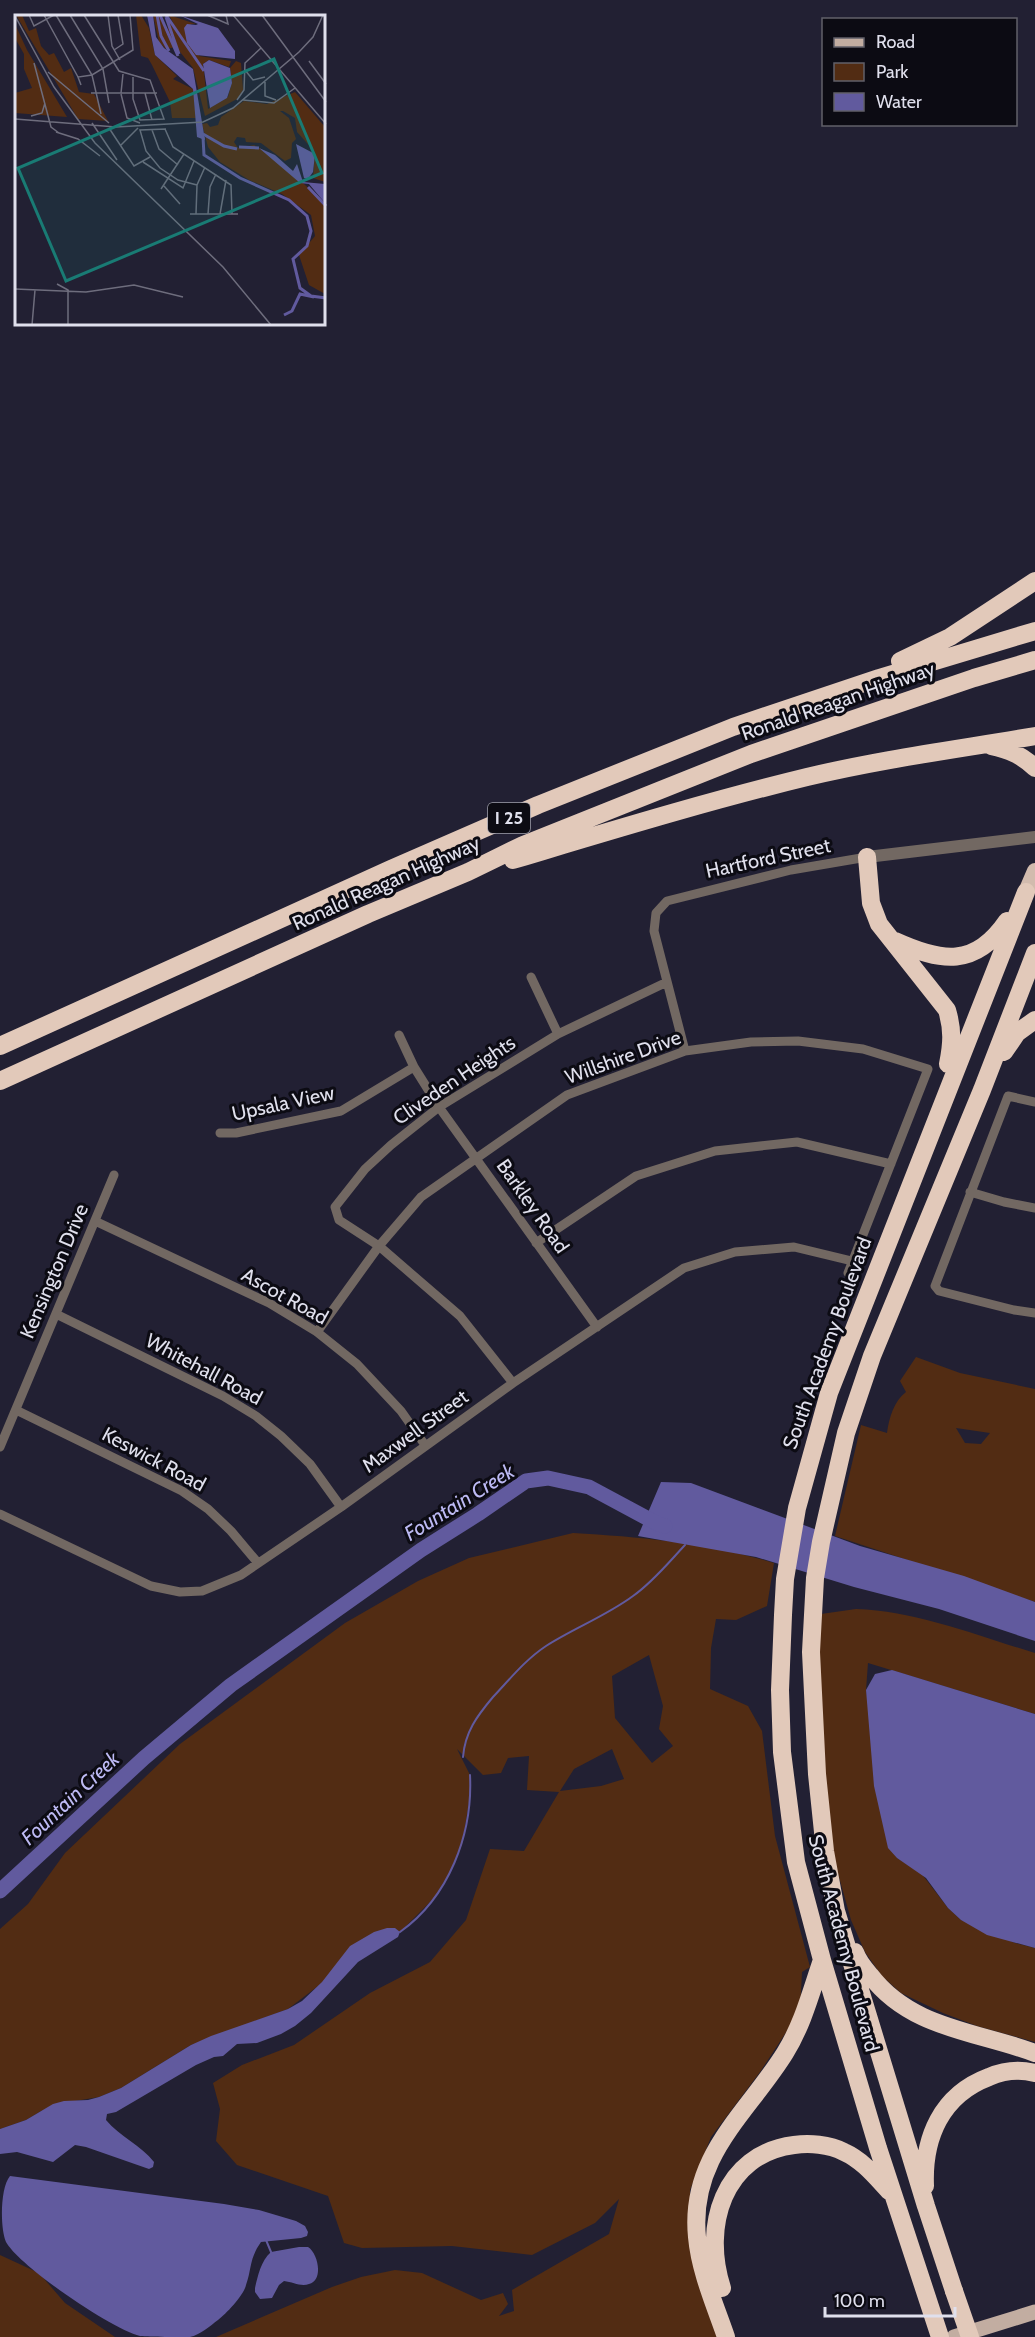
<svg xmlns="http://www.w3.org/2000/svg" width="1035" height="2337" font-family="Cabin,sans-serif">
  <style>
    .green { fill: #522c13; fill-rule: evenodd }
    .water { fill: #615a9e }
    .lines { fill: none; stroke-linecap: round; stroke-linejoin: round }
    .stream { stroke: #615a9e; stroke-width: 2 }
    .river { stroke: #615a9e; stroke-width: 15 }
    .minor { stroke: #726862; stroke-width: 9 }
    .tertiary { stroke: #726862; stroke-width: 12 }
    .primary { stroke: #c2ada1; stroke-width: 15 }
    .trunk { stroke: #d2bbae; stroke-width: 16 }
    .motorway { stroke: #e2c9ba; stroke-width: 18 }
    .motorway-bridge { stroke: #e2c9ba; stroke-width: 18 }
    .labels { text-anchor: middle; dominant-baseline: central; stroke-width: 6; stroke-linejoin: round; paint-order: stroke }
    .shield { fill: #0c0b13; stroke: #a0a0ac; stroke-width: 1.5 }
    .shield-label { font-size: 18px; font-weight: bold; fill: #e0e0ed }
    .street-label { font-size: 20px; fill: #e0e0ed; stroke: #0c0b13 }
    .water-label { font-size: 21px; font-style: italic; fill: #bdbaf4; stroke: #0c0b13 }
    .inset-river { fill: none; stroke: #615a9e; stroke-width: 3 }
    .inset-road { fill: none; stroke: #6e6d7d; stroke-width: 1.5 }
    .view { fill: #197b74; fill-opacity: 0.15; stroke: #197b74; stroke-width: 3 }
    .inset-edge { fill: none; stroke: #e0e0ed; stroke-width: 3 }
  </style>
  <rect width="100%" height="100%" fill="#222033"/>
  <path class="green" d="M916 1357 960 1373 1035 1389V1602L835 1536 861 1425 887 1433C889 1418 894 1401 906 1392L900 1381ZM956 1428 990 1433 981 1444 965 1443Z
    M573 1533C642 1537 708 1543 774 1563L767 1606 736 1620 716 1619 711 1648 710 1689 748 1706 762 1731 775 1836 810 1967 802 1972 800 2011 760 2072 711 2137 690 2190V2249L719 2337H216L332 2287 361 2277 395 2270 422 2273 481 2300 503 2293 508 2304 499 2316 514 2311 512 2290 609 2234 619 2199 595 2223 532 2255 452 2246 362 2248 344 2243 328 2196 237 2165 216 2141 220 2109 213 2083 242 2065 294 2045 370 1993 430 1962 466 1920 490 1849 524 1851 559 1792 527 1790 529 1756 508 1758 501 1773 483 1775 457 1749 470 1775 471 1790 462 1845 450 1872 434 1898 400 1932 394 1928 288 2009 191 2045 121 2088 99 2097 75 2101 41 2111 26 2120 0 2129V1929L28 1904 65 1853 180 1744 345 1623 418 1581 469 1558ZM649 1655 663 1706 659 1729 673 1746 652 1763 615 1718 612 1676ZM612 1749 624 1779 601 1786 560 1791 574 1769Z
    M856 1609C917 1611 978 1636 1035 1653V1714L868 1663 866 1690 897 1858 921 1873 948 1908 961 1920 1015 1943 1035 1948V2042L977 2026 943 2013 901 1993 882 1976 865 1952 851 1920 834 1859 816 1684 821 1614Z
    M0 2255 39 2273 65 2303 115 2337H0Z"/>
  <path class="water" d="M661 1482 691 1483 860 1546 964 1576 1035 1602V1641L939 1609 854 1587 756 1557 638 1536Z
    M892 1670 1035 1714V1948L987 1935 961 1920 948 1908 926 1878 897 1858 888 1848 874 1786 866 1690 875 1674Z
    M387 1928H395L400 1932 398 1937 358 1962 311 2013 295 2026 281 2034 257 2043 237 2044 223 2056 214 2057 196 2065 116 2112 107 2114 106 2120C120 2137 141 2145 154 2162L153 2167 149 2169 86 2147 75 2145 53 2162 17 2152 0 2154V2129L26 2120 53 2104 64 2101 88 2100 99 2097 121 2088 191 2045 211 2036 288 2009 302 2001 322 1982 350 1946 374 1932Z
    M10 2176 224 2204 259 2210 296 2221 305 2226 308 2232 307 2236 301 2238 261 2242C249 2259 252 2268 246 2285 244 2295 226 2314 218 2320 210 2326 200 2335 190 2337 180 2337 150 2337 140 2336 113 2330 19 2266 6 2242 0 2228 0 2188 10 2176Z
    M299 2247H308C318 2253 324 2280 309 2284 301 2287 293 2282 284 2281L279 2285 272 2298 260 2299 255 2292V2288C258 2275 261 2261 271 2252Z"/>
  <g class="lines">
    <path class="stream" d="M463 1757C465 1732 477 1716 493 1697 510 1679 525 1660 546 1646 574 1628 606 1616 633 1596 653 1582 669 1562 685 1545
      M400 1932C449 1897 473 1834 470 1775
      M266 2240 271 2252"/>
    <path class="river" d="M0 1891 144 1758 231 1685 421 1550 478 1514 526 1481 548 1478 589 1487 658 1524 665 1526"/>
    <path class="minor" d="M531 977 558 1034
      M399 1035 414 1067 439 1107 597 1327
      M685 1051 654 931 656 913 667 901 791 870 867 857
      M1035 1102 1008 1096 935 1286 939 1291 1014 1310 1035 1313
      M220 1133H236L341 1111 414 1067
      M970 1192 1004 1202 1035 1208
      M95 1221 269 1303 317 1332 357 1364 401 1411 425 1445
      M536 1243 636 1176 715 1151 797 1142 891 1164
      M56 1314 223 1396 256 1416 281 1436 310 1464 341 1507
      M317 1332 379 1246 421 1197 567 1095 685 1051 751 1042 798 1041 863 1049 928 1069 848 1273
      M513 1383 460 1316 379 1246 339 1220 335 1207 365 1169 391 1145 439 1107 558 1034 667 982
      M16 1410 182 1491 208 1509 231 1531 258 1563
      M0 1447 114 1175
      M0 1514 151 1586 180 1592 202 1591 241 1575 341 1507 513 1383 684 1268 735 1252 794 1247 852 1261"/>
    <path class="tertiary" d="M867 857 1035 837"/>
    <path class="primary" d="M954 2337 1035 2312"/>
    <path class="trunk" d="M1026 892 1035 871"/>
    <path class="motorway" d="M900 661 950 637 1035 581
      M991 746C1009 750 1022 755 1035 768
      M867 857 871 903 879 924 947 1010C953 1030 952 1044 948 1064
      M513 860C610 831 708 801 807 777 882 759 959 749 1035 736
      M895 941C941 962 975 968 1007 921
      M0 1046 391 869 538 805 733 727 879 678 1035 631
      M1004 1052 1017 1033 1035 1020
      M0 1081 368 914 468 872 523 845 751 754 974 678 1035 660
      M855 1952C858 1961 864 1968 870 1975 911 2029 976 2031 1035 2053
      M925 2186C923 2138 941 2095 989 2077 1003 2071 1019 2069 1035 2073
      M722 2288C702 2227 723 2154 794 2145 809 2143 829 2144 844 2152 862 2160 875 2176 889 2191
      M954 2291 926 2206 836 1911 825 1851 817 1774 811 1652 815 1578 821 1542 846 1433 872 1356 982 1090 1035 953
      M726 2337C715 2305 700 2271 697 2237 689 2156 747 2114 785 2053 803 2024 811 1992 822 1960
      M940 2337 878 2148 822 1960 796 1862 782 1752 780 1690 783 1615 785 1579 797 1508 829 1393 1026 892"/>
    <path class="motorway-bridge" d="M954 2291 970 2337"/>
  </g>
  <g class="labels">
    <rect class="shield" x="488" y="803" width="42" height="30" rx="4.5"/>
    <g class="shield-label">
      <text x="509" y="818">I 25</text>
    </g>
    <g class="street-label">
      <text transform="translate(838 701) rotate(-19)">Ronald Reagan Highway</text>
      <text transform="translate(768 858) rotate(-12)">Hartford Street</text>
      <text transform="translate(386 883) rotate(-24)">Ronald Reagan Highway</text>
      <text transform="translate(623 1057) rotate(-20)">Willshire Drive</text>
      <text transform="translate(454 1080) rotate(-34)">Cliveden Heights</text>
      <text transform="translate(283 1103) rotate(-12)">Upsala View</text>
      <text transform="translate(533 1206) rotate(55)">Barkley Road</text>
      <text transform="translate(54 1271) rotate(-67)">Kensington Drive</text>
      <text transform="translate(285 1296) rotate(29)">Ascot Road</text>
      <text transform="translate(827 1343) rotate(-70)">South Academy Boulevard</text>
      <text transform="translate(204 1369) rotate(28)">Whitehall Road</text>
      <text transform="translate(415 1431) rotate(-36)">Maxwell Street</text>
      <text transform="translate(154 1459) rotate(28)">Keswick Road</text>
      <text transform="translate(844 1943) rotate(75)">South Academy Boulevard</text>
    </g>
    <g class="water-label">
      <text transform="translate(459 1502) rotate(-32)">Fountain Creek</text>
      <text transform="translate(70 1798) rotate(-43)">Fountain Creek</text>
    </g>
  </g>
  <g transform="translate(15 15)">
    <rect width="310" height="310" fill="#222033"/>
    <path d="M1 0H7L14 16 21 13 26 31 34 40 39 38 49 57 56 53 64 77 79 79 93 106 63 104ZM121 0H126L134 13 140 40 162 61 158 64 178 74 181 103H157L155 87 137 50 133 43 126 41ZM138 0H145L155 25 151 2 163 17 154 0 181 9H176L184 41 216 46 214 52 194 45 188 49 193 94 213 82 217 67 215 53 221 46 226 48 228 75 222 84 190 101 178 53 161 32 151 34 144 27ZM0 9 12 35 52 102 0 98V78L17 73 9 54V39L0 23ZM280 77 310 112V167L298 163 300 137 282 117 280 103 268 96H265L274 103 281 124 277 128 276 143 270 146 246 128 231 127 230 123 222 122 219 127 223 133 239 130 257 140 310 188V279L294 270 284 240 300 221 296 200 267 179 234 165 205 147 193 132 187 109 192 108 195 112 203 110 206 102 229 86 252 89Z" fill="#522c13"/>
    <path d="M132 0H138L141 22 149 33 178 54 190 125 182 122 178 74 140 40ZM164 0 203 13 220 36V44L181 40 172 28 169 13 172 9 181 10 183 9ZM194 45 215 53 217 68 212 83 195 93 188 49ZM281 129 300 139 298 157 293 164 289 163ZM244 133 260 140 278 156 282 149 288 167 310 169V188L294 169 285 168Z" fill="#615a9e"/>
    <path class="inset-river" d="M142 0 146 21 154 36M145 0 163 41M151 0 189 56M151 2 164 39M188 119 209 131 222 134M188 122 189 140 225 163 274 185 292 201 296 216 292 231 278 244 285 273 296 281 311 283M224 132 244 133M293 172 311 191M269 300 277 296 285 279 299 282"/>
    <path class="inset-road" d="M14 0 19 11 39 0M29 0 63 62M41 0 77 60 86 99M55 0 88 54 94 88M69 0 104 56 135 65 149 104 125 105 118 84V62M93 0 97 31 105 45M192 0 213 9 211 0M218 0 311 109M247 0 311 87M0 1 39 72 80 128 208 252 256 310M99 35 108 29 103 0M294 46 311 69M19 48 36 112 44 118M230 55 238 65 250 62M33 57 94 108M250 67V81L261 85M66 70 63 62 77 60 118 35 115 0M76 78H142M106 78 108 59M130 78 137 105M106 79 112 103 125 108M222 85 229 75 230 48 246 33M228 85 259 88 280 73M16 101 27 98 30 88M0 104 101 112 188 107 218 93 284 37 298 22 308 0M77 108 102 145M94 113 119 151 135 142M150 114 158 132 216 170 217 199M151 114 125 115 131 136 145 153 163 165 182 170M137 115 144 134 163 150M41 117 63 124 85 141M105 131 123 113M128 147 168 173 179 146M149 171 165 189M146 174 169 139M175 199H223M181 199 182 170 190 152M193 199 195 172 201 159M205 199 211 165M42 269 53 275V310M0 274 71 277 119 270 168 282M17 310 20 275"/>
    <path class="view" d="M259 44 307 158 51 266 3 153Z"/>
    <rect width="310" height="310" class="inset-edge"/>
  </g>
  <rect x="822" y="18" width="195" height="108" fill="#0c0b13" stroke="#61606a" stroke-width="1.5"/>
  <rect x="834" y="38" width="30" height="9" fill="#c2ada1" stroke="#61606a" stroke-width="1.5"/>
  <text x="876" y="48" font-size="18" fill="#e0e0ed">Road</text>
  <rect x="834" y="63" width="30" height="18" fill="#522c13" stroke="#61606a" stroke-width="1.5"/>
  <text x="876" y="78" font-size="18" fill="#e0e0ed">Park</text>
  <rect x="834" y="93" width="30" height="18" fill="#615a9e" stroke="#61606a" stroke-width="1.5"/>
  <text x="876" y="108" font-size="18" fill="#e0e0ed">Water</text>
  <path d="M825 2307v9h130v-9" fill="none" stroke="#e0e0ed" stroke-width="3"/>
  <text x="834" y="2307" font-size="18" fill="#e0e0ed" stroke="#0c0b13" stroke-width="4.5" paint-order="stroke">100 m</text>
</svg>
